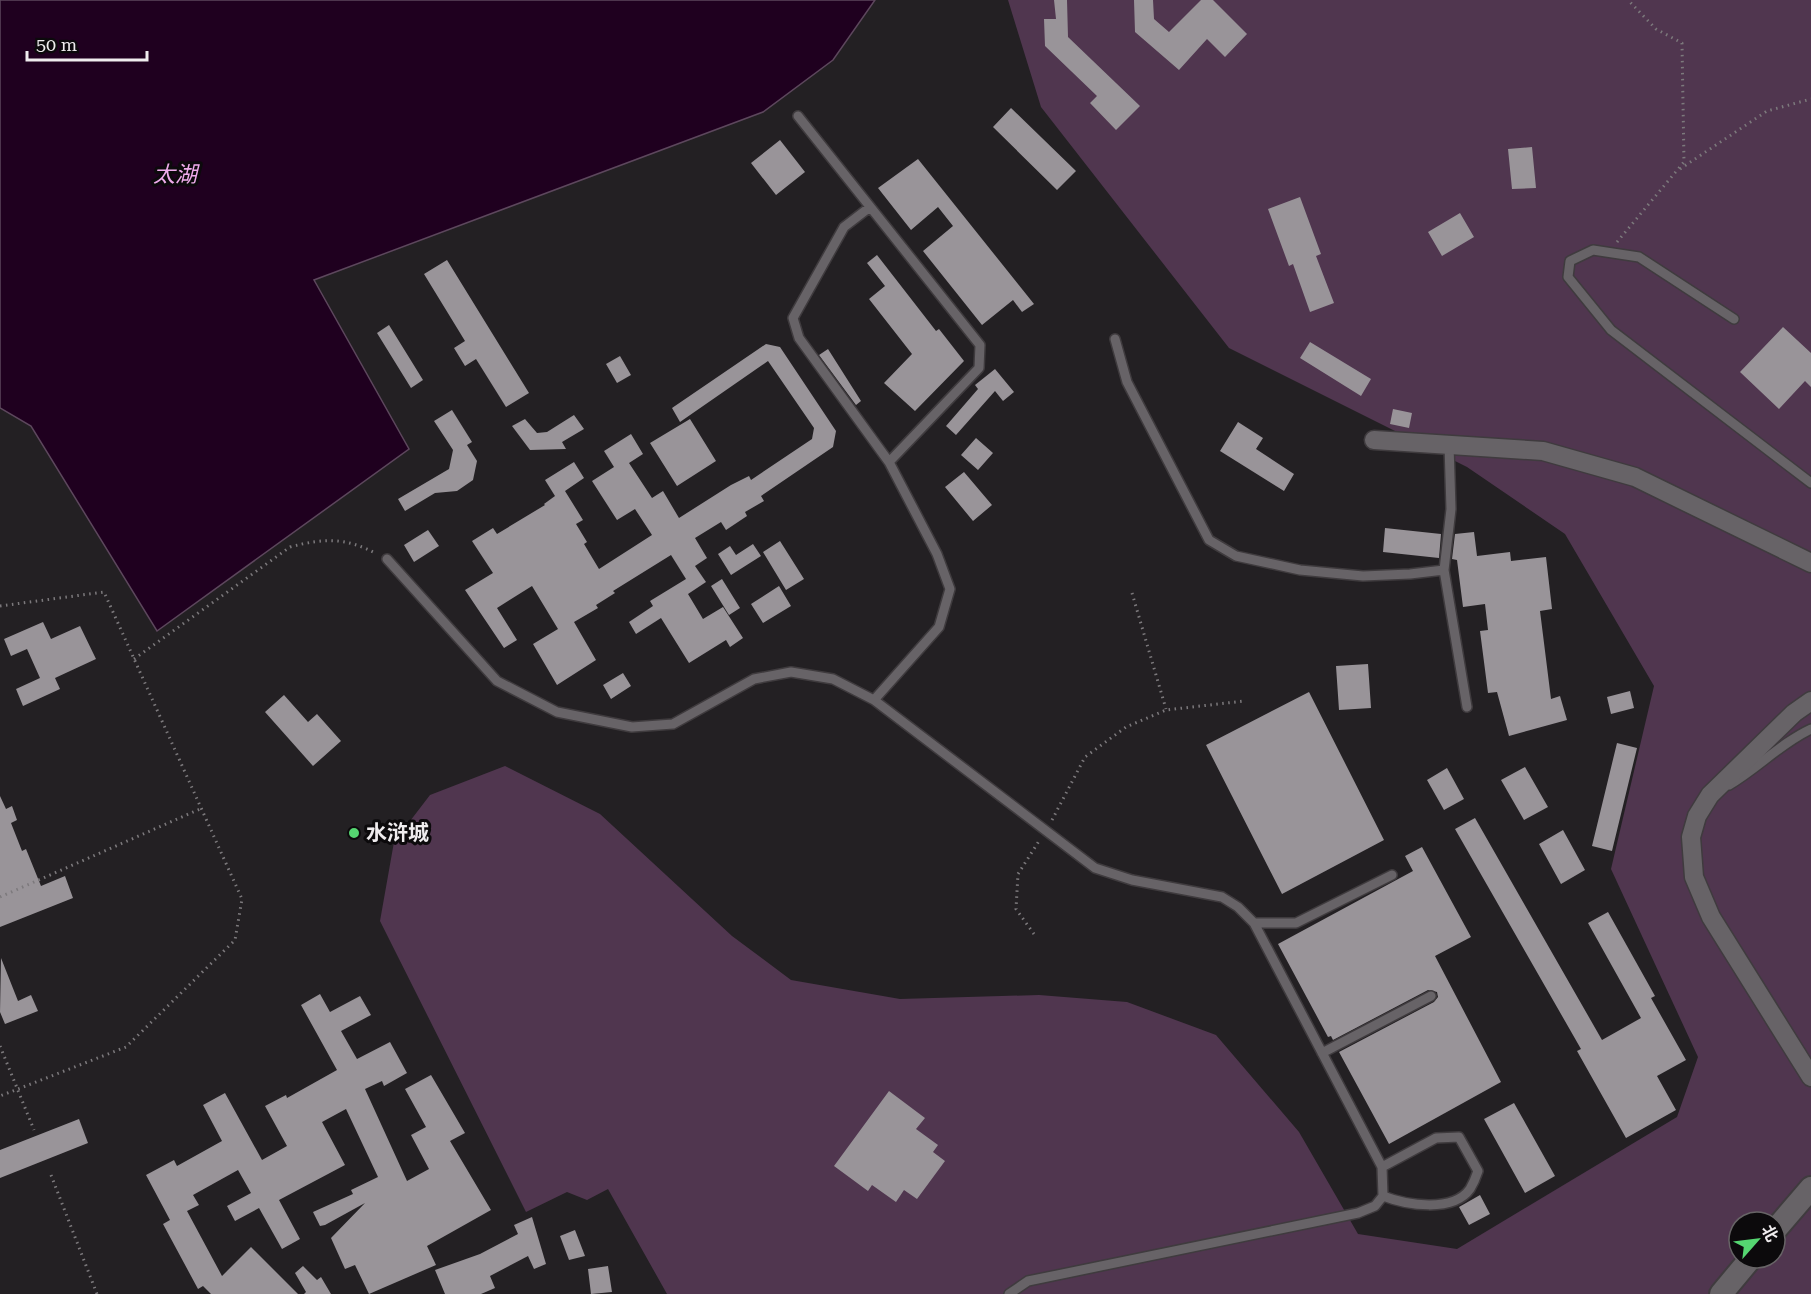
<svg xmlns="http://www.w3.org/2000/svg" width="1811" height="1294" font-family="'Roboto Serif','Noto Sans SC',serif">
  <style>
    .green { fill: #50364f; fill-rule: evenodd }
    .water { fill: #1f001f; stroke: #5d475d; stroke-width: 1.5 }
    .building { fill: #999499 }
    .lines { fill: none; stroke-linecap: round; stroke-linejoin: round }
    .service-casing { stroke: #3f3b3e; stroke-width: 12 }
    .minor-casing { stroke: #3f3b3e; stroke-width: 21 }
    .tertiary-casing { stroke: #3f3b3e; stroke-width: 26 }
    .path { stroke: #7c797c; stroke-width: 3; stroke-dasharray: 1.5 4.5; stroke-linecap: butt }
    .service { stroke: #676367; stroke-width: 9 }
    .minor { stroke: #676367; stroke-width: 18 }
    .tertiary { stroke: #676367; stroke-width: 22 }
    .poi-dot { fill: #55d671; stroke: #0c0a0c; stroke-width: 2 }
    .labels { text-anchor: middle; dominant-baseline: central; stroke-width: 6; stroke-linejoin: round; paint-order: stroke }
    .poi-label { font-size: 21px; font-weight: bold; fill: #efecee; stroke: #0c0a0c; text-anchor: start }
    .water-label { font-size: 22px; font-style: italic; fill: #eeabeb; stroke: #0c0a0c }
  </style>
  <rect width="100%" height="100%" fill="#232023"/>
  <path class="green" d="M1008 0H1811V1294H667L608 1189 587 1200 567 1192 526 1212 380 921 394 842 430 795 505 766 600 814 732 936 791 980 900 999 1039 995 1127 1002 1216 1035 1299 1132 1358 1234 1457 1249 1677 1117 1698 1057 1611 869 1654 686 1565 534 1467 467 1229 348 1041 107ZM1739 1222H1775V1258H1739Z"/>
  <path class="water" d="M0 0H875L833 60 763 112 314 280 409 449 157 631 31 426 0 408Z"/>
  <path class="building" d="M1054 0H1067L1068 37 1140 106 1116 130 1090 103 1097 96 1045 46 1044 19H1056Z
    M1134 0H1153L1154 19 1169 32 1201 0H1213L1247 34 1225 57 1207 39 1179 70 1135 32Z
    M1011 108 1076 171 1057 190 993 127Z
    M780 140 805 172 776 195 751 163Z
    M1532 147 1536 188 1512 189 1508 149Z
    M918 159 1034 304 1022 312 1013 300 982 325 923 251 953 226 938 207 911 230 878 188Z
    M1300 197 1321 254 1316 256 1334 303 1310 312 1293 264 1289 266 1268 209Z
    M1460 213 1474 237 1442 256 1428 232Z
    M877 255 936 331 939 329 964 361 915 411 884 383 912 354 869 299 885 286 867 263Z
    M447 260 529 393 506 407 476 359 465 366 454 348 465 341 424 274Z
    M389 325 423 380 411 388 377 333Z
    M1783 327 1811 353V387L1805 381 1779 409 1740 372Z
    M1310 342 1371 379 1361 396 1300 358Z
    M766 344 780 347 836 431 833 447 761 496 764 501 745 512 747 516 726 530 721 522 695 538 707 558 695 566 706 582 688 594 703 619 723 607 743 638 730 647 726 640 689 663 661 618 636 634 629 622 653 606 650 601 686 579 671 555 613 591 615 593 596 605 598 608 574 622 596 660 557 685 533 644 558 629 532 586 497 608 517 640 504 648 465 590 493 573 472 541 493 528 497 534 545 505 544 504 555 496 545 480 574 462 584 478 565 491 583 520 576 524 587 542 584 544 599 569 652 535 635 509 617 520 592 481 614 467 604 451 631 434 643 454 629 463 652 498 663 491 679 518 731 485 749 476 751 480 812 439 814 428 768 361 680 422 672 408Z
    M828 349 861 401 856 405 819 355Z
    M620 356 631 375 617 383 606 364Z
    M995 369 1014 392 1003 401 995 391 956 435 946 426 978 389 975 385Z
    M1393 409 1412 413 1409 428 1390 424Z
    M452 410 472 442 467 445 477 461 473 480 457 491 435 493 405 511 398 499 449 469 453 450 434 421Z
    M574 415 584 429 562 442 566 449 530 450 512 426 525 419 537 433 547 432Z
    M690 419 716 461 677 486 650 443Z
    M1238 422 1263 438 1256 449 1294 474 1284 491 1220 451Z
    M976 438 993 453 978 470 961 455Z
    M964 472 992 505 973 521 945 487Z
    M1385 528 1441 534 1439 558 1383 552Z
    M428 530 439 546 414 562 404 545Z
    M1474 532 1477 556 1510 552 1511 561 1546 557 1552 609 1540 611 1551 699 1560 696 1567 720 1509 736 1497 692 1488 693 1480 631 1488 630 1485 604 1463 607 1457 560 1452 559 1455 534Z
    M780 541 804 579 786 590 763 552Z
    M753 544 761 556 731 575 718 554 730 546 736 555Z
    M722 579 740 608 729 615 711 586Z
    M779 586 791 606 763 623 751 604Z
    M43 622 51 639 80 626 96 659 55 678 60 689 23 706 16 689 40 678 27 649 11 656 4 639Z
    M1368 664 1371 708 1339 710 1336 666Z
    M623 673 631 686 611 699 603 685Z
    M1630 691 1634 708 1611 714 1607 697Z
    M1309 692 1384 840 1282 894 1206 745Z
    M284 695 308 722 317 714 341 741 313 766 265 712Z
    M1617 743 1637 748 1612 851 1592 846Z
    M1525 767 1548 807 1524 820 1501 780Z
    M1447 768 1464 799 1444 810 1427 780Z
    M0 796 6 809 12 806 17 820 11 823 22 851 26 849 41 886 65 876 73 898 0 927Z
    M1475 818 1602 1040 1641 1018 1588 923 1608 912 1655 996 1651 998 1686 1060 1657 1076 1676 1110 1626 1138 1577 1051 1581 1049 1455 829Z
    M1563 830 1585 870 1561 884 1539 844Z
    M1422 847 1471 937 1435 956 1501 1082 1389 1144 1339 1052 1434 1002 1438 997 1437 992 1428 990 1333 1040 1331 1036 1328 1037 1278 944 1413 871 1405 856Z
    M1 958 18 1001 31 995 38 1011 5 1024 0 1012Z
    M320 994 330 1012 360 996 371 1015 341 1031 357 1059 390 1042 407 1073 384 1086 382 1081 365 1089 407 1181 429 1169 411 1135 426 1127 405 1089 431 1075 465 1133 450 1141 491 1210 427 1246 436 1265 369 1294 355 1265 345 1269 331 1238 365 1203 325 1225 320 1226 313 1212 353 1194 351 1190 378 1177 346 1109 322 1122 345 1165 279 1200 300 1239 282 1249 259 1208 235 1221 227 1206 251 1193 238 1170 193 1195 199 1205 187 1211 222 1276 251 1247 298 1294H211L203 1286 198 1289 163 1224 170 1220 146 1175 174 1160 177 1166 222 1141 203 1105 225 1093 262 1160 287 1146 265 1106 286 1095 287 1098 337 1070 301 1005Z
    M889 1091 925 1118 916 1129 938 1145 933 1152 945 1161 917 1199 904 1190 896 1202 872 1185 868 1191 834 1166Z
    M1514 1103 1555 1176 1525 1193 1484 1119Z
    M79 1119 88 1143 0 1178V1150Z
    M1480 1195 1490 1214 1469 1225 1459 1207Z
    M532 1217 546 1264 534 1269 528 1256 490 1276 495 1288 481 1294H445L435 1270 480 1254 518 1234 514 1225Z
    M575 1230 585 1256 569 1260 560 1236Z
    M303 1266 317 1280 321 1277 331 1294H304L306 1292 295 1273Z
    M608 1266 612 1292 591 1294 588 1269Z"/>
  <g class="lines">
    <defs>
      <path id="service" d="M798 116 980 345 979 368 889 462 937 554 950 589 939 627 874 700
        M870 207 844 227 793 318 799 338 889 462
        M1734 319 1639 257 1593 250 1570 261 1568 277 1611 330 1811 483
        M1115 339 1127 382 1209 540 1236 556 1300 570 1363 576 1410 574 1444 570
        M1449 445 1451 509 1444 570 1467 707
        M387 559 497 681 557 712 632 727 673 724 754 679 791 672 833 679 874 700 1095 868 1132 880 1222 897 1238 907 1254 923 1382 1167 1383 1196 1375 1206 1358 1213 1028 1281 1009 1294
        M1729 785C1758 768 1781 743 1811 729
        M1254 923H1296L1392 875
        M1322 1053 1431 996
        M1382 1167 1436 1138 1459 1137 1478 1171C1476 1177 1473 1184 1470 1189 1453 1213 1406 1205 1383 1196"/>
      <path id="minor" d="M1374 440 1543 451 1635 477 1811 563
        M1811 701 1794 713 1710 795 1697 816 1691 837 1694 877 1711 917 1811 1077"/>
      <path id="tertiary" d="M1775 1230 1811 1188
        M1721 1294 1751 1258"/>
    </defs>
    <use href="#service" class="service-casing"/>
    <use href="#minor" class="minor-casing"/>
    <use href="#tertiary" class="tertiary-casing"/>
    <path class="path" d="M1680 169 1767 111 1811 99
      M1617 242 1684 162 1682 43 1656 29 1628 0
      M1132 593 1166 709
      M0 606 104 592 242 899 235 940 126 1047 0 1096
      M134 659 290 547C324 538 345 537 377 554
      M1052 820 1085 757 1126 727 1166 710 1244 701
      M0 897 200 809
      M1034 934 1016 909 1018 874 1039 841
      M0 1046 34 1130
      M51 1175 97 1294"/>
    <use href="#service" class="service"/>
    <use href="#minor" class="minor"/>
    <use href="#tertiary" class="tertiary"/>
  </g>
  <circle class="poi-dot" cx="354" cy="833" r="6"/>
  <g class="labels">
    <g class="poi-label">
      <text x="366" y="833">水浒城</text>
    </g>
    <g class="water-label">
      <text x="175" y="174">太湖</text>
    </g>
  </g>
  <g transform="translate(1757 1240) rotate(62)"><circle r="28" fill="#0c0a0c" stroke="#676466" stroke-width="1.5"/>
  <path d="M0-4.5L10 22L0 15L-10 22Z" fill="#55d671"/>
  <text y="-9" font-size="16" font-weight="bold" text-anchor="middle" fill="#efecee">北</text>
  </g>
  <path d="M27 51v9h120v-9" fill="none" stroke="#efecee" stroke-width="3"/>
  <text x="36" y="51" font-size="18" fill="#efecee" stroke="#0c0a0c" stroke-width="4.5" paint-order="stroke">50 m</text>
</svg>
